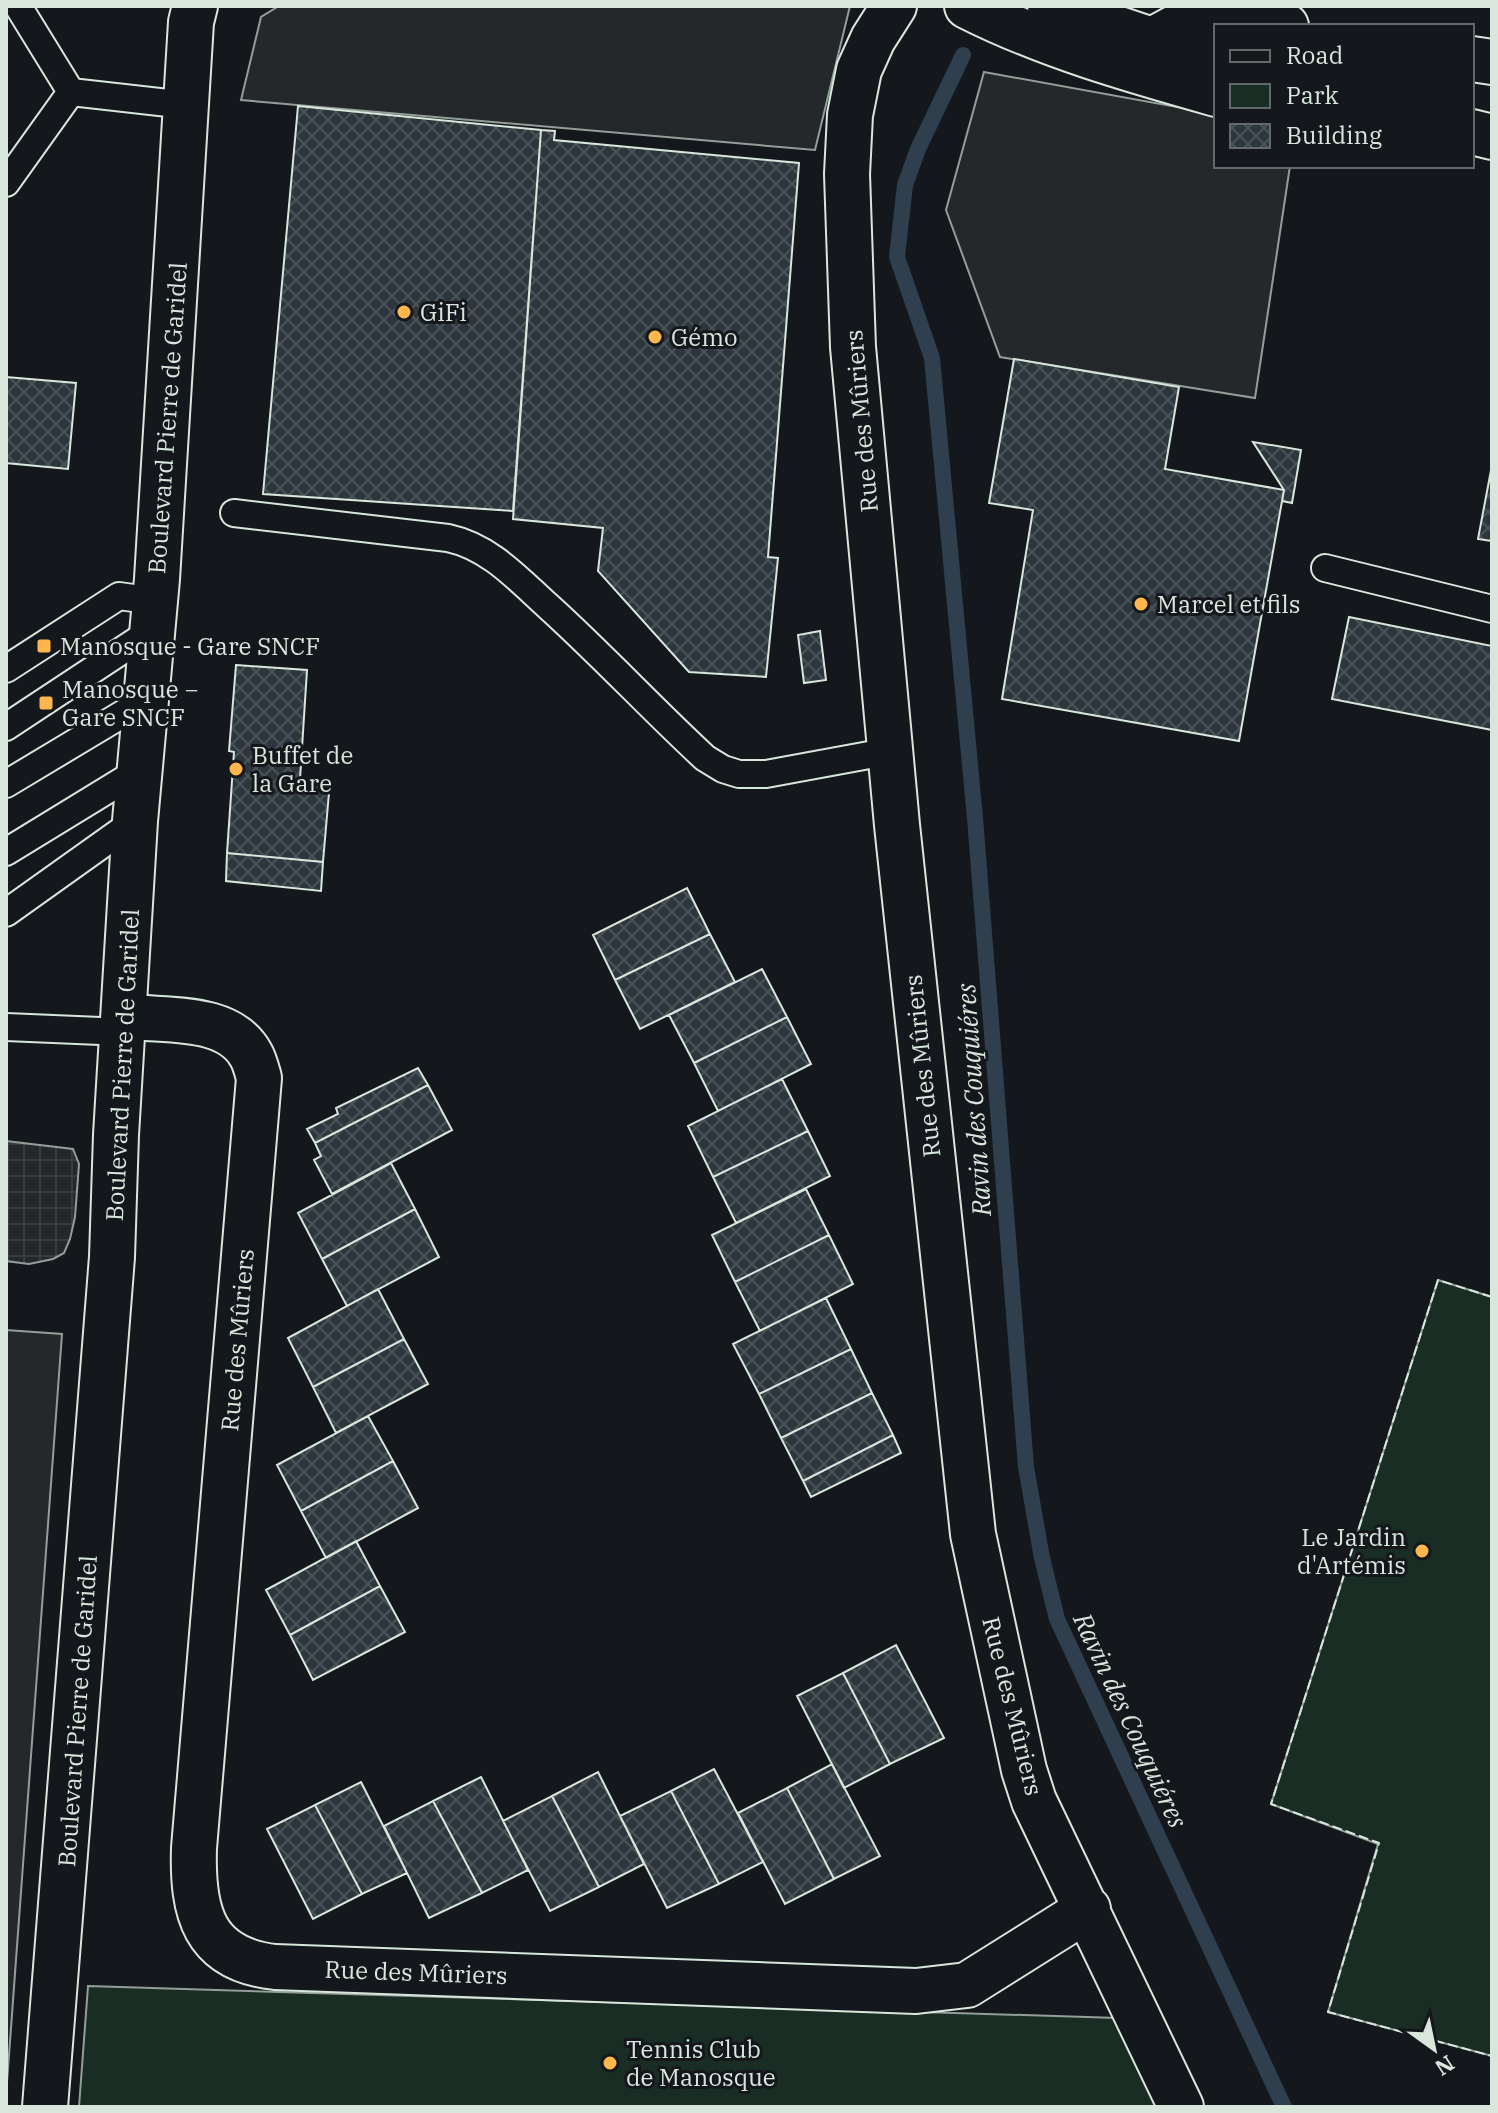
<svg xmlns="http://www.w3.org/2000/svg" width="1498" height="2113" font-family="'IBM Plex Serif',serif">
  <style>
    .green { fill: #1a2d24; stroke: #939e99; stroke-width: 2 }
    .parking { fill: #24282b; stroke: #939e99; stroke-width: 2 }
    .plaza { fill: url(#plaza-grid); stroke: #939e99; stroke-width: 2 }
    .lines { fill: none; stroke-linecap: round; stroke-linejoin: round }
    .stream { stroke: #2f3f4d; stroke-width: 16 }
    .building { fill: url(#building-cross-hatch); stroke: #d8e6dc; stroke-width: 2 }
    .lane-casing { stroke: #d8e6dc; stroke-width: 30 }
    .street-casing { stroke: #d8e6dc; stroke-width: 48 }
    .secondary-casing { stroke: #d8e6dc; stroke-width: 48 }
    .primary-casing { stroke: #d8e6dc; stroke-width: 48 }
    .lane { stroke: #14181c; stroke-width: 26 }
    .street { stroke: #14181c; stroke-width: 44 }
    .secondary { stroke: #14181c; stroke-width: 44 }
    .primary { stroke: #14181c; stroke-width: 44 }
    .fence { stroke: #d8e6dc; stroke-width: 2; stroke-dasharray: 10 4; stroke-linecap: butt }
    .poi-dot { fill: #ffb74d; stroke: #14181c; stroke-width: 3 }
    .labels { text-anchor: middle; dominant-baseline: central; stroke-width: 6; stroke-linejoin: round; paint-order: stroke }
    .poi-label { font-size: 24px; fill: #d8e6dc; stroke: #14181c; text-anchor: start }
    .street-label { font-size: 24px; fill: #d8e6dc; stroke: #14181c }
    .water-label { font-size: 26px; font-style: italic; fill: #d8e6dc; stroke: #14181c }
  </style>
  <defs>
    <pattern id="plaza-grid" width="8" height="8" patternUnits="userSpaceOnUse" patternTransform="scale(2)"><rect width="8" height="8" fill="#24282b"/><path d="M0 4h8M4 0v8" fill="none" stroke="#393d3f"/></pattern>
    <pattern id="building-cross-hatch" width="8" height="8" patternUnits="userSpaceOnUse" patternTransform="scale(2)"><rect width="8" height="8" fill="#2c363c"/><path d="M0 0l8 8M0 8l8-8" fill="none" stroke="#4a5358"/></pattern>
  </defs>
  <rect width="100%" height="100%" fill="#14181c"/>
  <path class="green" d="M1438 1280 1492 1297V2056L1328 2012 1378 1844 1271 1804Z
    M88 1986 1118 2018 1158 2107H79Z"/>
  <path class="parking" d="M279 6H850L815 150 241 100 261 17Z
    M984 72 1216 114V166H1290L1255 398 1000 357 946 210Z
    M6 1330 62 1334 6 2096Z"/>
  <path class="plaza" d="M6 1141 73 1149 79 1164 75 1217 70 1239 64 1253 53 1259 29 1264 6 1261Z"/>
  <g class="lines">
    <path class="stream" d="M963 55 918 149 905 185 897 257 932 358 975 818 1026 1467 1042 1558 1057 1619 1284 2107"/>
  </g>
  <path class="building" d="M298 106 541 130 513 511 263 494Z
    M541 130 555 131 554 140 799 163 768 557 778 558 766 677 689 672 598 571 603 528 513 519Z
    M1014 359 1179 387 1165 469 1284 490 1239 741 1002 699 1033 510 989 503Z
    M6 377 76 383 68 469 6 463Z
    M1253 442 1301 450 1292 503 1282 501 1284 490Z
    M1492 465V541L1478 539Z
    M1349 617 1492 646V730L1332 699Z
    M820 631 826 680 804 683 798 635Z
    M236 665 307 670 300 779 330 781 323 862 227 853 234 752 229 751Z
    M227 853 323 862 321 891 226 881Z
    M687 888 710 934 615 980 593 935Z
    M710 934 735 982 640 1029 615 980Z
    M762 969 787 1017 694 1063 669 1015Z
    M787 1017 811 1064 718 1111 694 1063Z
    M418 1068 428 1085 315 1143 307 1129 338 1114 336 1108Z
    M782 1079 808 1131 713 1177 688 1126Z
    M428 1085 452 1130 332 1194 314 1160 321 1156 315 1143Z
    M808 1131 830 1176 736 1223 713 1177Z
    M391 1163 415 1209 322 1259 298 1213Z
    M806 1189 829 1235 735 1282 712 1235Z
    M415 1209 439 1257 347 1306 322 1259Z
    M829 1235 853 1284 760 1331 735 1282Z
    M378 1289 404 1339 313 1387 288 1338Z
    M826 1298 851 1349 759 1394 733 1344Z
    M404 1339 428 1384 336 1433 313 1387Z
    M851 1349 872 1393 781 1438 759 1394Z
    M872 1393 893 1435 803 1481 781 1438Z
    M368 1416 393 1461 301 1511 277 1465Z
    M893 1435 901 1453 811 1497 803 1481Z
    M393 1461 418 1508 326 1558 301 1511Z
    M356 1541 380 1586 290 1635 266 1590Z
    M380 1586 405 1632 313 1680 290 1635Z
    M896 1645 944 1738 890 1764 843 1673Z
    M843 1673 890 1764 844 1788 797 1696Z
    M832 1764 880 1856 834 1879 787 1788Z
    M714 1769 763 1862 719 1884 671 1791Z
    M598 1772 644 1864 599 1887 552 1796Z
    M481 1777 528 1870 482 1893 433 1801Z
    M361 1782 407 1873 362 1894 315 1805Z
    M787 1788 834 1879 785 1904 738 1813Z
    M671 1791 719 1884 667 1908 620 1816Z
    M552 1796 599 1887 550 1911 503 1821Z
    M433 1801 482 1893 429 1918 384 1826Z
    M315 1805 362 1894 313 1919 267 1829Z"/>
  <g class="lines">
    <defs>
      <path id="lane" d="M18 6 71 92 186 105
        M6 183 71 92
        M234 513 448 538C490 547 518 579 549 607 603 656 652 709 705 758L723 769 739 774H766L891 751
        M1325 568 1492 609
        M6 669 119 596 155 601
        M6 727 153 630
        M6 784 146 700
        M6 852 140 770
        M6 913 135 821
        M6 1027 124 1032"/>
      <path id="street" d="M894 6 873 39 859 70 850 115 847 174 853 347 897 825 973 1534 1024 1770 1034 1801 1181 2107
        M1152 40 1176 27 1214 13 1286 26
        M1472 59 1492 62
        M125 1016C165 1022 228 1013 251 1055 255 1062 257 1071 259 1078L194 1848C192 1912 203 1959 275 1967L916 1991 967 1985 1088 1909"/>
      <path id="secondary" d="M45 2107 112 1257 116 1135 135 821 157 579 191 22 195 6"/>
      <path id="primary" d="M967 6C1046 46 1131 70 1216 94
        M1050 6 1152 40 1216 58
        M1472 132 1492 137"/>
    </defs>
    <use href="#lane" class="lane-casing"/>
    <use href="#street" class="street-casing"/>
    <use href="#secondary" class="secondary-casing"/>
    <use href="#primary" class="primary-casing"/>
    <use href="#lane" class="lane"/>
    <use href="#street" class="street"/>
    <use href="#secondary" class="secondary"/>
    <use href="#primary" class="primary"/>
    <path class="fence" d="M1492 1297 1438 1280 1271 1804 1379 1843 1328 2012 1492 2056"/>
  </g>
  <g class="poi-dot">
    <circle cx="404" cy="312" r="8"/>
    <circle cx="655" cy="337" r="8"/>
    <circle cx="1141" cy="604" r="8"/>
    <rect x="36" y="638" width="16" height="16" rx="4"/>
    <rect x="38" y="695" width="16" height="16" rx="4"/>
    <circle cx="236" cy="769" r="8"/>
    <circle cx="1422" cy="1551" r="8"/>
    <circle cx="610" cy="2063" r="8"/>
  </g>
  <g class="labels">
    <g class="poi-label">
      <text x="420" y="312">GiFi</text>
      <text x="671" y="337">Gémo</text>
      <text x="1157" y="604">Marcel et fils</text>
      <text x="60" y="646">Manosque - Gare SNCF</text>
      <text x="62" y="689">Manosque −<tspan x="62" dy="28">Gare SNCF</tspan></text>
      <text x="252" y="755">Buffet de<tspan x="252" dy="28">la Gare</tspan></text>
      <text x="1406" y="1537" text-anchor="end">Le Jardin<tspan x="1406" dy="28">d'Artémis</tspan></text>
      <text x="626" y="2049">Tennis Club<tspan x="626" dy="28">de Manosque</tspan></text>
    </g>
    <g class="street-label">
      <text transform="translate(167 418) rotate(-86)">Boulevard Pierre de Garidel</text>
      <text transform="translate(861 421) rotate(-95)">Rue des Mûriers</text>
      <text transform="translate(122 1065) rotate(-87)">Boulevard Pierre de Garidel</text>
      <text transform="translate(922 1066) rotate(-96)">Rue des Mûriers</text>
      <text transform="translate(237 1340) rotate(-85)">Rue des Mûriers</text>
      <text transform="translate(1013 1706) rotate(76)">Rue des Mûriers</text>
      <text transform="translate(77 1711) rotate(-86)">Boulevard Pierre de Garidel</text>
      <text transform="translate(416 1972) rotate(2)">Rue des Mûriers</text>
    </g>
    <g class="water-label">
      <text transform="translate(973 1100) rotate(-94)">Ravin des Couquiéres</text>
      <text transform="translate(1131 1720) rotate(65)">Ravin des Couquiéres</text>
    </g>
  </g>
  <rect width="1498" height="2113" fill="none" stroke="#d8e6dc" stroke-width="16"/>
  <rect x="1214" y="24" width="260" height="144" fill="#14181c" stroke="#626a69" stroke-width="2"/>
  <rect x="1230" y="50" width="40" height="12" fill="#14181c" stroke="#626a69" stroke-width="2"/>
  <text x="1286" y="64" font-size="24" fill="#d8e6dc">Road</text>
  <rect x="1230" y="84" width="40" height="24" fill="#1a2d24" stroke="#626a69" stroke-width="2"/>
  <text x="1286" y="104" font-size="24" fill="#d8e6dc">Park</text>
  <rect x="1230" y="124" width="40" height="24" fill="url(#building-cross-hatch)" stroke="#626a69" stroke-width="2"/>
  <text x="1286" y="144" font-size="24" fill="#d8e6dc">Building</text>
  <g transform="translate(1434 2049) rotate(147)" stroke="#14181c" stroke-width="6" paint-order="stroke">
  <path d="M0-6L14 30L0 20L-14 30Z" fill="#d8e6dc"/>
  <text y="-12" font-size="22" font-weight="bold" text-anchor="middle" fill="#d8e6dc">N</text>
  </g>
</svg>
